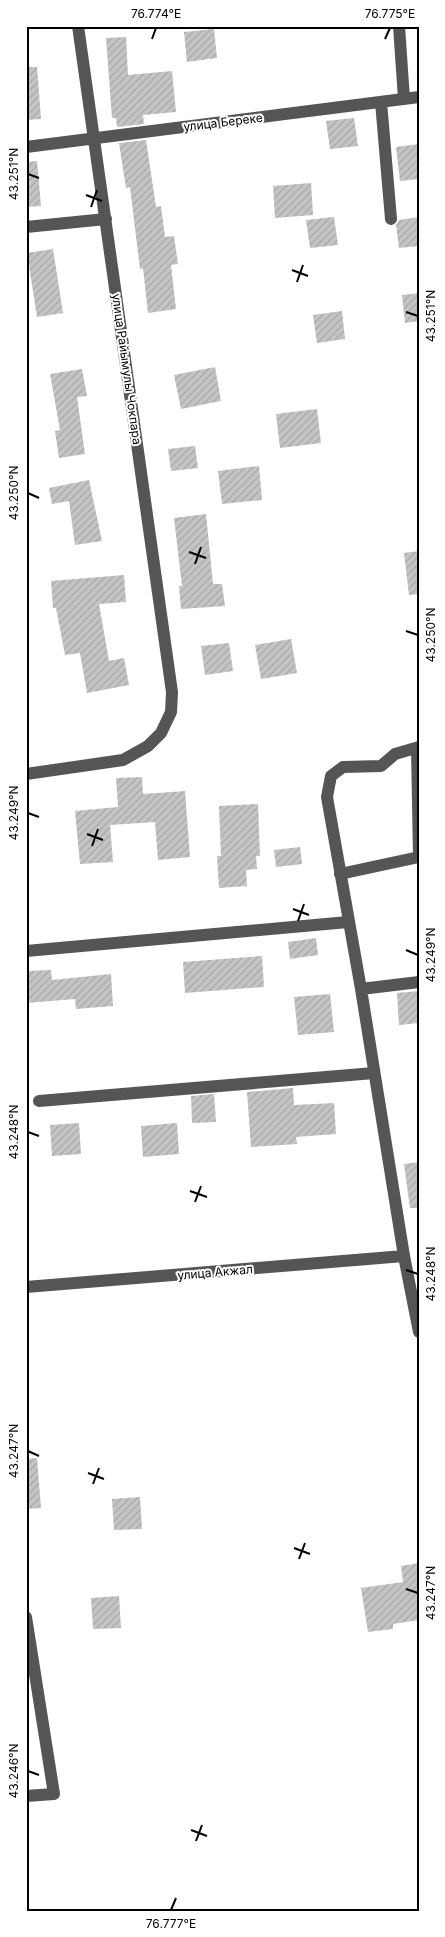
<svg xmlns="http://www.w3.org/2000/svg" width="445" height="1937" font-family="Inter,sans-serif">
  <style>
    .building { fill: url(#building-hatch) }
    .lines { fill: none; stroke-linecap: round; stroke-linejoin: round }
    .minor { stroke: #555; stroke-width: 12 }
    .ticks { fill: none; stroke: #000; stroke-width: 2 }
    .labels { text-anchor: middle; dominant-baseline: central; stroke-width: 4; stroke-linejoin: round; paint-order: stroke }
    .street-label { font-size: 12px; fill: #000; stroke: #fff }
    .neatline { fill: none; stroke: #000; stroke-width: 2 }
    .ticks-label { font-size: 12px; text-anchor: middle; fill: #000 }
  </style>
  <defs>
    <pattern id="building-hatch" width="6" height="6" patternUnits="userSpaceOnUse" patternTransform="scale(1.25)"><rect width="6" height="6" fill="#c4c4c4"/><path d="M-1 1l2-2M0 6l6-6M5 7l2-2" fill="none" stroke="#a7a7a7"/></pattern>
  </defs>
  <rect width="100%" height="100%" fill="#fff"/>
  <path class="building" d="M214 29 217 58 187 62 184 32Z
    M126 37 128 75 172 71 176 112 143 115 144 124 117 127 116 118H112L106 38Z
    M26 67H37L41 119 26 120Z
    M354 118 358 146 330 149 326 121Z
    M146 140 156 207 161 206 165 237 174 236 178 264 171 265 176 309 148 313 143 268 140 269 130 187 126 188 119 143Z
    M419 144V179L400 181 396 147Z
    M37 161 41 206 26 207V162Z
    M311 183 313 215 275 218 273 186Z
    M334 217 338 245 310 248 306 220Z
    M419 217V246L399 248 396 225 399 220Z
    M53 249 63 313 37 317 27 253Z
    M419 293V321L405 323 402 295Z
    M342 311 345 339 317 343 313 315Z
    M215 367 221 401 181 409 174 375Z
    M82 369 87 396 77 397 85 454 59 458 55 431 60 430 50 374Z
    M317 409 321 443 280 448 276 414Z
    M195 446 198 468 171 471 168 449Z
    M259 466 262 500 222 504 218 471Z
    M89 480 102 541 75 545 69 501 52 504 49 488Z
    M206 514 213 584H222L225 606 181 609 179 586H182L174 518Z
    M419 551V594L409 595 404 553Z
    M124 575 126 602 99 604 109 661 124 658 129 685 87 693 80 653 65 655 56 608H53L51 581Z
    M291 639 297 673 261 679 255 645Z
    M229 643 233 671 205 675 201 646Z
    M142 777 143 794 185 791 190 857 158 860 155 822 110 825 113 862 80 864 75 811 118 807 116 778Z
    M258 804 260 856H256L257 869 246 870 247 886 219 888 217 856H221L219 806Z
    M300 847 302 864 276 867 274 850Z
    M316 938 318 955 290 959 288 942Z
    M262 956 264 987 185 993 183 962Z
    M51 970 52 980 111 974 113 1006 76 1009 75 999 26 1003V971Z
    M419 991V1023L399 1025 397 993Z
    M330 994 334 1032 298 1035 294 997Z
    M293 1088 294 1105 334 1103 336 1134 296 1137 297 1144 251 1147 247 1092Z
    M214 1094 216 1122 192 1123 191 1096Z
    M79 1123 81 1154 52 1156 50 1125Z
    M177 1123 179 1154 143 1157 141 1126Z
    M419 1162V1208H410L404 1164Z
    M37 1458 41 1508 26 1509V1459Z
    M140 1497 142 1529 114 1530 112 1499Z
    M419 1563V1620L393 1624V1629L368 1632 361 1588 403 1582 401 1566Z
    M119 1596 121 1628 93 1629 91 1598Z"/>
  <g class="lines">
    <path class="minor" d="M399 26 404 99
      M381 102 391 219
      M26 147 419 97
      M26 227 106 219
      M419 747 395 754 381 766 343 767 331 776 327 797 361 989 404 1256 419 1332
      M26 774 123 760 148 746 161 733 171 712 172 692 78 26
      M340 874 419 857 417 748
      M26 951 348 922
      M361 989 419 982
      M39 1101 374 1073
      M26 1287 404 1256
      M26 1617 54 1794 26 1796"/>
  </g>
  <path class="ticks" d="M152 39 156 28M385 39 390 28M28 174 39 178M86 195 102 201M91 207 97 190M292 270 308 276M297 282 303 265M406 312 418 316M28 493 39 498M189 552 206 558M195 564 201 547M406 631 418 635M28 813 39 817M87 834 103 840M92 846 98 829M293 909 309 915M298 921 304 904M406 950 418 955M28 1132 39 1136M190 1191 207 1197M195 1202 201 1186M406 1270 418 1274M28 1451 39 1456M88 1473 104 1479M93 1484 99 1468M294 1548 310 1554M299 1559 305 1543M406 1589 418 1593M28 1771 39 1775M191 1830 207 1836M196 1841 202 1825M171 1910 176 1898"/>
  <g class="labels">
    <g class="street-label">
      <text transform="translate(223 122) rotate(-7)">улица Береке</text>
      <text transform="translate(127 369) rotate(82)">улица Райымулы Чокпара</text>
      <text transform="translate(215 1272) rotate(-5)">улица Акжал</text>
    </g>
  </g>
  <rect width="445" height="1937" fill="none" stroke="#ffffff" stroke-width="55"/>
  <rect x="28" y="28" width="390" height="1882" class="neatline"/>
  <g class="ticks-label">
    <text x="156" y="18">76.774°E</text>
    <text x="390" y="18">76.775°E</text>
    <text transform="translate(14 174) rotate(-90)" y="4">43.251°N</text>
    <text transform="translate(431 316) rotate(-90)" y="4">43.251°N</text>
    <text transform="translate(14 493) rotate(-90)" y="4">43.250°N</text>
    <text transform="translate(431 635) rotate(-90)" y="4">43.250°N</text>
    <text transform="translate(14 813) rotate(-90)" y="4">43.249°N</text>
    <text transform="translate(431 955) rotate(-90)" y="4">43.249°N</text>
    <text transform="translate(14 1132) rotate(-90)" y="4">43.248°N</text>
    <text transform="translate(431 1274) rotate(-90)" y="4">43.248°N</text>
    <text transform="translate(14 1451) rotate(-90)" y="4">43.247°N</text>
    <text transform="translate(431 1593) rotate(-90)" y="4">43.247°N</text>
    <text transform="translate(14 1771) rotate(-90)" y="4">43.246°N</text>
    <text x="171" y="1928">76.777°E</text>
  </g>
</svg>
